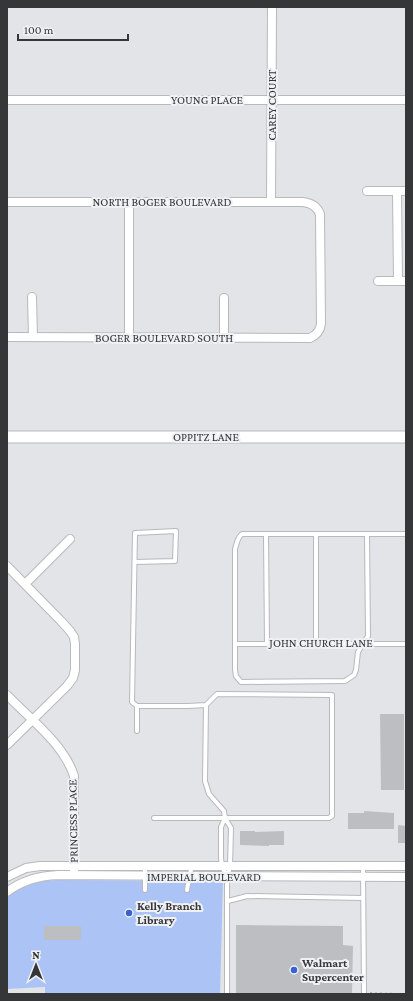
<svg xmlns="http://www.w3.org/2000/svg" width="413" height="1001" font-family="'Crimson Pro',serif">
  <style>
    .green { fill: #acc3f5 }
    .building { fill: #bdbec2 }
    .lines { fill: none; stroke-linecap: round; stroke-linejoin: round }
    .lane-casing { stroke: #b7b9bd; stroke-width: 6 }
    .street-casing { stroke: #b7b9bd; stroke-width: 10 }
    .secondary-casing { stroke: #b7b9bd; stroke-width: 13 }
    .path { stroke: #9a9c9e; stroke-width: 1.5; stroke-dasharray: 2 3; stroke-linecap: butt }
    .lane { stroke: #fff; stroke-width: 4 }
    .street { stroke: #fff; stroke-width: 8 }
    .secondary { stroke: #fff; stroke-width: 11 }
    .poi-dot { fill: #3861d2; stroke: #eff1f5; stroke-width: 1.5 }
    .labels { text-anchor: middle; dominant-baseline: central; stroke-width: 4; stroke-linejoin: round; paint-order: stroke }
    .street-label { font-size: 12px; fill: #353637; stroke: #eff1f5 }
    .poi-label { font-size: 12px; font-weight: bold; fill: #353637; stroke: #eff1f5; text-anchor: start }
  </style>
  <rect width="100%" height="100%" fill="#e2e4e8"/>
  <path class="green" d="M57 880 223 881 220 994H45V987L7 989V898C21 884 38 881 57 880Z"/>
  <path class="building" d="M380 714H404V790H381Z
    M364 811 394 813V829H348V813H364Z
    M398 825 406 826V843H398Z
    M240 831H255V832L284 831V845H269V846L240 845Z
    M236 925 343 926V945L353 946 352 994H236Z
    M44 926H81V940H44Z"/>
  <g class="lines">
    <defs>
      <path id="lane" d="M266 535 267 644
        M316 535V644
        M367 535 368 636 358 652 356 670 354 675 345 681 241 682 236 676 235 670V549C237 543 237 538 242 534H406
        M135 562 175 561 176 531 135 533 132 702 137 706
        M236 644H406
        M206 705 205 781 209 794 224 811 225 818 231 828 230 867 227 877V994
        M137 731V706H188L206 705 217 694 332 695V816L329 818H154
        M225 818 221 827V858L222 867 227 876
        M145 866V890
        M363 866 364 994
        M187 890C188 882 191 876 191 867
        M228 901 247 896 363 898"/>
      <path id="street" d="M7 100H406
        M367 191H406
        M397 191 398 281
        M7 202H303C311 203 317 206 320 214L321 324C320 331 317 335 310 338L7 337
        M271 202 272 7
        M378 281H406
        M32 297 33 337
        M129 337V202
        M224 338V298
        M7 566 61 621 70 631 74 637 75 644V670L73 678 67 686 7 745
        M25 584 70 539
        M7 695C30 719 64 744 74 776V871
        M7 877 26 868 40 866H406
        M7 892C22 880 39 876 58 875L406 877"/>
      <path id="secondary" d="M7 437H406"/>
    </defs>
    <use href="#lane" class="lane-casing"/>
    <use href="#street" class="street-casing"/>
    <use href="#secondary" class="secondary-casing"/>
    <path class="path" d="M370 993 406 994"/>
    <use href="#lane" class="lane"/>
    <use href="#street" class="street"/>
    <use href="#secondary" class="secondary"/>
  </g>
  <g class="poi-dot">
    <circle cx="129" cy="913" r="4"/>
    <circle cx="294" cy="970" r="4"/>
  </g>
  <g class="labels">
    <g class="street-label">
      <text x="207" y="100">YOUNG PLACE</text>
      <text transform="translate(272 105) rotate(-90)">CAREY COURT</text>
      <text x="162" y="202">NORTH BOGER BOULEVARD</text>
      <text x="164" y="338">BOGER BOULEVARD SOUTH</text>
      <text x="206" y="437">OPPITZ LANE</text>
      <text x="321" y="643">JOHN CHURCH LANE</text>
      <text transform="translate(73 821) rotate(-91)">PRINCESS PLACE</text>
      <text x="204" y="877">IMPERIAL BOULEVARD</text>
    </g>
    <g class="poi-label">
      <text x="137" y="906">Kelly Branch<tspan x="137" dy="14">Library</tspan></text>
      <text x="302" y="963">Walmart<tspan x="302" dy="14">Supercenter</tspan></text>
    </g>
  </g>
  <rect width="413" height="1001" fill="none" stroke="#353637" stroke-width="16"/>
  <g transform="translate(36 965)" stroke="#eff1f5" stroke-width="3" paint-order="stroke">
  <path d="M0-3L7 15L0 10L-7 15Z" fill="#353637"/>
  <text y="-6" font-size="11" font-weight="bold" text-anchor="middle" fill="#353637">N</text>
  </g>
  <path d="M18 34v6h110v-6" fill="none" stroke="#353637" stroke-width="2"/>
  <text x="24" y="34" font-size="12" fill="#353637" stroke="#eff1f5" stroke-width="3" paint-order="stroke">100 m</text>
</svg>
